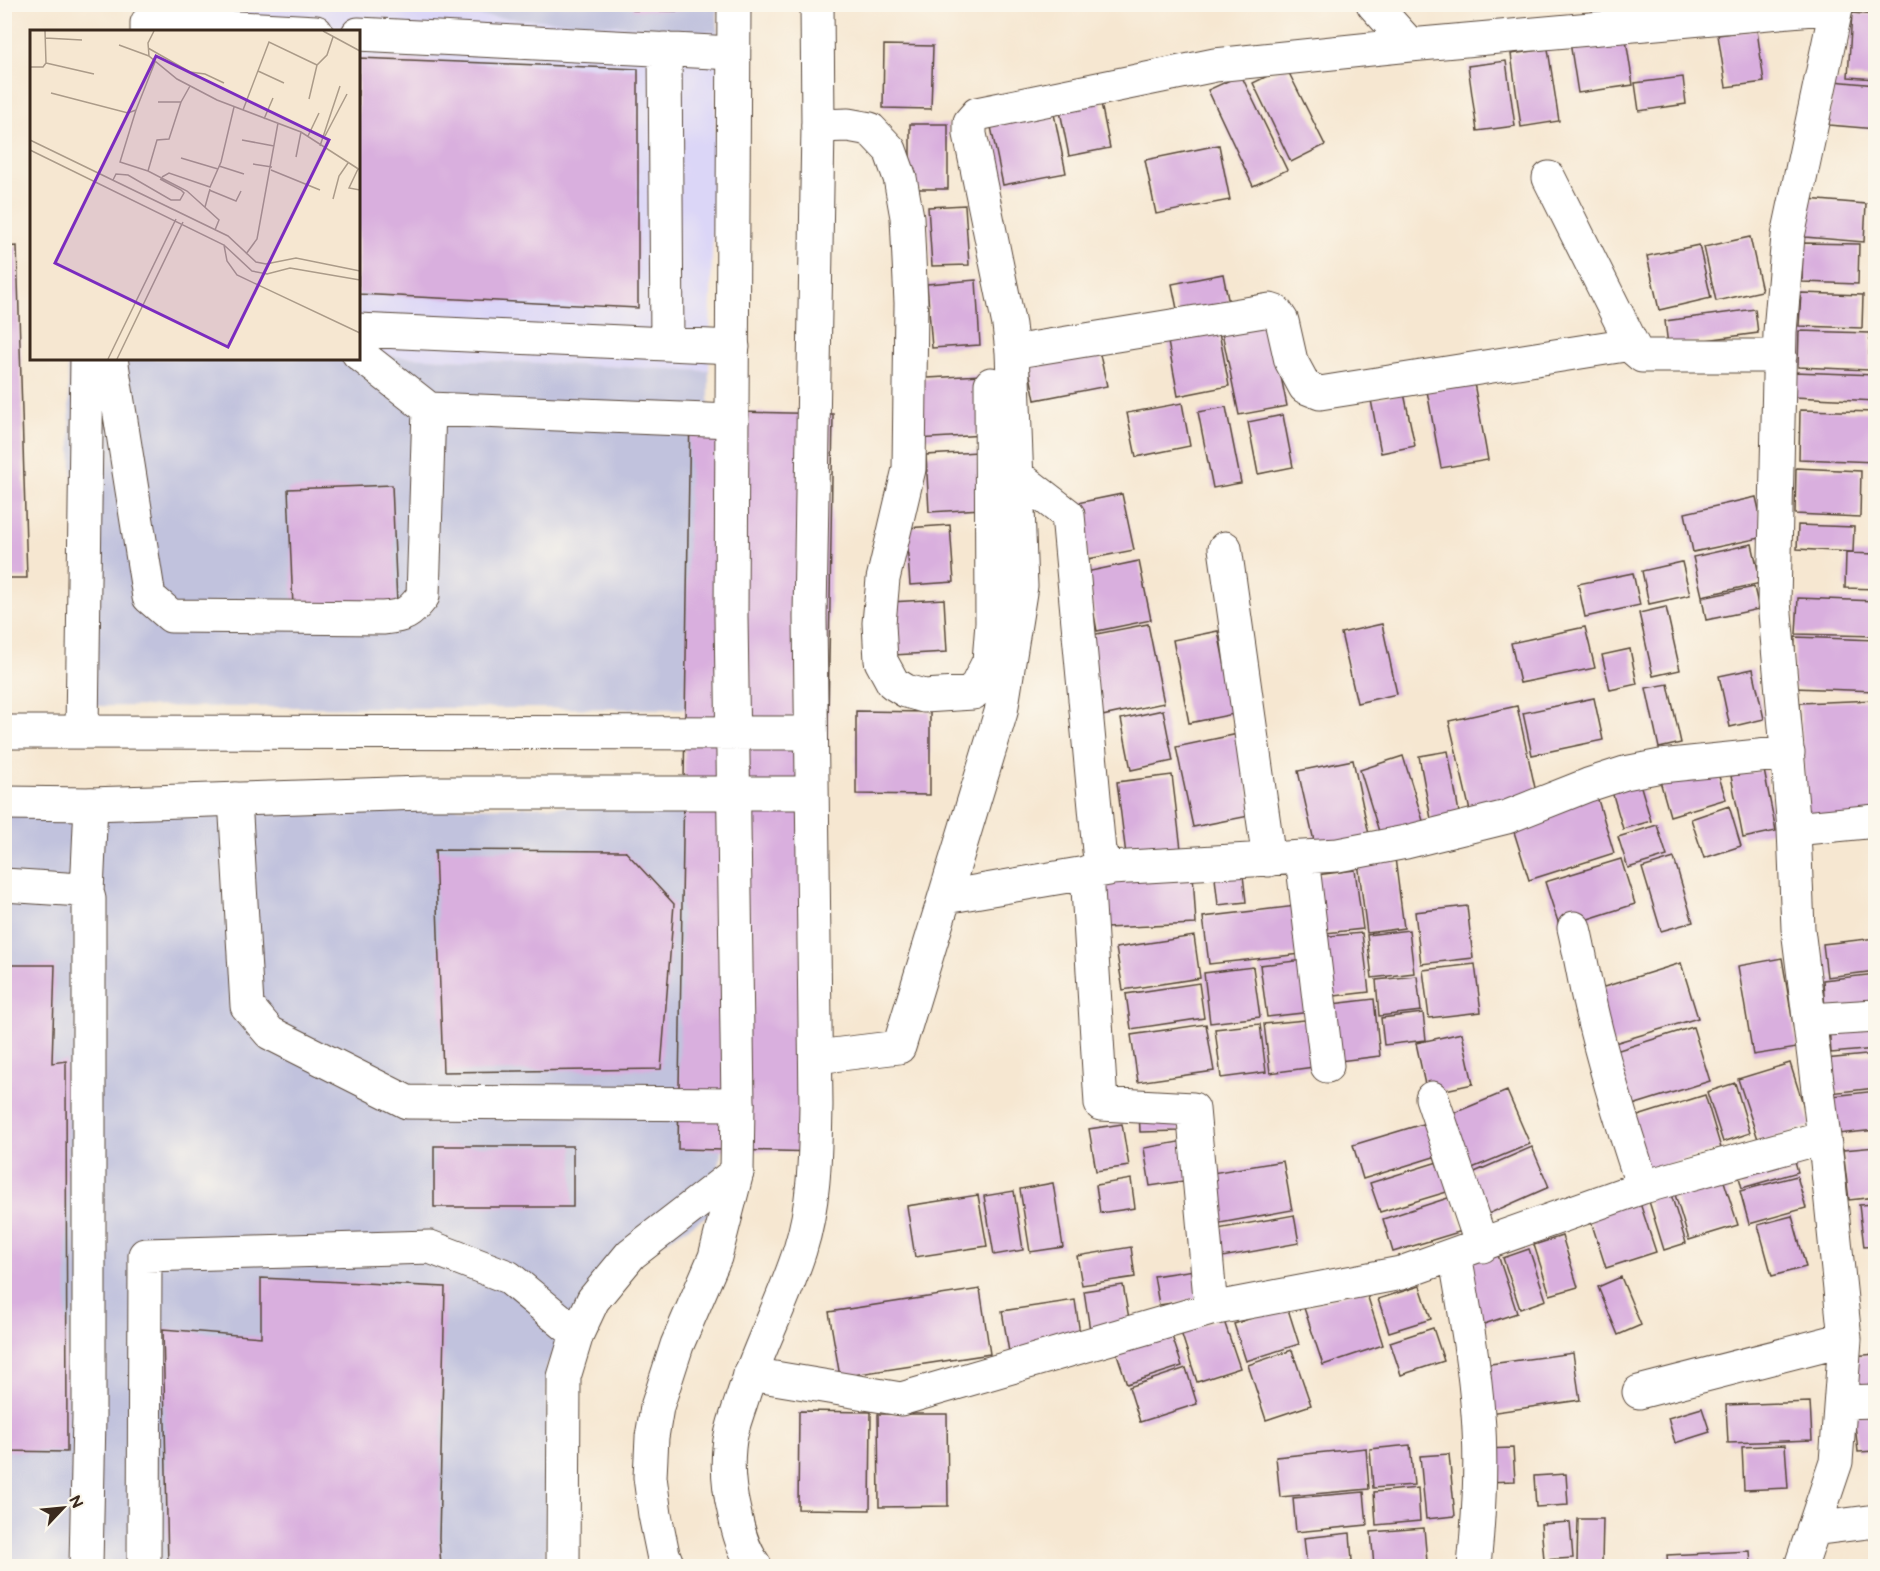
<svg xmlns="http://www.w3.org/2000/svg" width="1880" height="1571" font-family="'Balsamiq Sans',sans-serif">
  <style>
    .built { fill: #dbd6f7 }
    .industrial { fill: #c1c2dd }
    .building { fill: #d9afde }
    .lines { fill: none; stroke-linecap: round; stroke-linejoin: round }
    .minor-casing { stroke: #574639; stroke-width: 35 }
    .major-casing { stroke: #574639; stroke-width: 35 }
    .minor { stroke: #fff; stroke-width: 33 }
    .major { stroke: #fff; stroke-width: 33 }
    .inset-road { fill: none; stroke: #ab9b89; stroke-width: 1.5 }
    .view { fill: #7b2cbf; fill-opacity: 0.15; stroke: #7b2cbf; stroke-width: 3 }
    .inset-edge { fill: none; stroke: #3b2a1e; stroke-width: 3 }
  </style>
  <rect width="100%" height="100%" fill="#fbf7ec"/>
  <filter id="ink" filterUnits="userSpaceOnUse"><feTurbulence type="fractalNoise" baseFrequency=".0167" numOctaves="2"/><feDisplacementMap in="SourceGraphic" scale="12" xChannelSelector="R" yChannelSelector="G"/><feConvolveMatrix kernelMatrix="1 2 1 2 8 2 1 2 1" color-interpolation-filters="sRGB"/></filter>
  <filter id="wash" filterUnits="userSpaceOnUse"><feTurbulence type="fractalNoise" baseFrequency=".008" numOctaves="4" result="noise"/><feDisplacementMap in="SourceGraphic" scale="24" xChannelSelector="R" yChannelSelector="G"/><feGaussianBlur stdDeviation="1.35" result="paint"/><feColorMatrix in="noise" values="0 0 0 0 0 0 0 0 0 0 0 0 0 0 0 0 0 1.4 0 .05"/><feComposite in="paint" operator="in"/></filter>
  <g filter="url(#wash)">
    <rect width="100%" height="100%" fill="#f6e7d1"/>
    <path class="built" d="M310 4 718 32 709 371 359 355 358 32 136 31 137 5Z"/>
    <path class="industrial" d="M310 5H717L718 32Z
      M359 355 709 371V709L83 706 67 359 358 358Z
      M720 805 724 1131 713 1212 586 1291 547 1365 546 1566H5V812Z"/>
    <g id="blocks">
      <path class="building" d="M633 4H683V11L633 10Z
        M1852 13 1876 15V79L1848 77Z
        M1757 30 1764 82 1726 87 1718 35Z
        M1625 33 1633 85 1578 93 1570 42Z
        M884 45 933 46 931 109 883 108Z
        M1548 49 1559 121 1521 127 1511 54Z
        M358 58 638 69V308L358 294Z
        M1506 61 1515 126 1477 131 1468 66Z
        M1286 67 1325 145 1291 162 1253 83Z
        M1241 75 1287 170 1253 186 1208 90Z
        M1683 77 1686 104 1639 111 1635 83Z
        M1833 81 1876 85V129L1829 125Z
        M1100 98 1110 148 1069 156 1059 106Z
        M1052 104 1066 173 1003 185 989 117Z
        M910 124H948V189H910Z
        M1219 145 1230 200 1156 214 1145 160Z
        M1807 199 1866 204 1864 242 1805 237Z
        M965 205 969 265 932 266 928 207Z
        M1750 237 1762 291 1716 301 1704 247Z
        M1803 243 1859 244 1858 284 1802 282Z
        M1699 245 1711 298 1659 310 1647 256Z
        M17 246 27 578H4V247Z
        M1223 274 1230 309 1179 319 1172 284Z
        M976 280 980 345 932 348 927 284Z
        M1801 293 1863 295 1862 328 1799 326Z
        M1755 309 1758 333 1668 345 1665 321Z
        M1269 318 1287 406 1239 415 1221 328Z
        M1799 331 1870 333 1869 370 1798 367Z
        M1219 332 1229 386 1178 396 1168 342Z
        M1098 346 1107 386 1035 400 1027 360Z
        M1794 372 1876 375V401L1794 397Z
        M981 375 985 435 915 439 910 379Z
        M1474 383 1488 460 1441 468 1427 391Z
        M1404 393 1415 446 1381 453 1371 400Z
        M1182 403 1190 446 1136 457 1127 413Z
        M1226 407 1241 483 1213 488 1198 412Z
        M1800 410 1876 412V462L1799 459Z
        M690 411 833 414 821 1152 678 1149Z
        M1283 415 1293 467 1258 474 1248 422Z
        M978 452 982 509 929 512 926 455Z
        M1796 468 1861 471 1860 517 1795 514Z
        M392 485 397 603 293 607 288 489Z
        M1122 494 1134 550 1088 559 1077 503Z
        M1756 497 1765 537 1693 552 1685 513Z
        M950 525 954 582 910 585 906 528Z
        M1798 525 1854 527 1853 552 1797 549Z
        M1752 544 1761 583 1702 596 1693 557Z
        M1846 553 1876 554V589L1845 588Z
        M1139 561 1151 620 1097 631 1086 572Z
        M1682 562 1690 595 1649 604 1642 571Z
        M1633 573 1640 605 1585 617 1578 584Z
        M1754 587 1759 609 1706 620 1702 598Z
        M1798 598 1876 601V636L1796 634Z
        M944 599 947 652 893 655 890 602Z
        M1666 607 1680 670 1653 676 1639 613Z
        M1148 624 1164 703 1102 716 1086 636Z
        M1382 624 1397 694 1357 703 1341 633Z
        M1585 627 1595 668 1520 683 1511 643Z
        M1218 631 1234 714 1189 723 1173 640Z
        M1795 637 1876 640V691L1794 688Z
        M1630 649 1637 684 1610 690 1602 655Z
        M1753 669 1764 719 1730 727 1719 676Z
        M1668 684 1681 743 1659 748 1646 688Z
        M1594 698 1603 740 1532 755 1523 713Z
        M1876 700V816L1806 819 1800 703Z
        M1517 706 1537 797 1470 811 1449 721Z
        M1163 710 1173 761 1131 770 1121 719Z
        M856 711 930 712V795L856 794Z
        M1238 734 1254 815 1193 827 1176 747Z
        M1448 751 1460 818 1432 824 1419 756Z
        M1403 756 1424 824 1381 838 1360 770Z
        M1353 760 1370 839 1316 850 1298 771Z
        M1715 764 1726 799 1670 816 1660 781Z
        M1764 770 1776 831 1743 838 1731 776Z
        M1172 775 1181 849 1126 855 1117 782Z
        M1639 780 1651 821 1623 829 1611 788Z
        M1596 793 1614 853 1529 880 1510 819Z
        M1729 806 1741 846 1704 858 1691 819Z
        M1657 825 1667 856 1628 868 1618 837Z
        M435 850 625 851 674 904 661 1069 443 1072Z
        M1394 850 1404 928 1367 933 1357 854Z
        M1674 858 1693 922 1661 931 1642 868Z
        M1621 859 1635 904 1560 928 1545 882Z
        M1242 866 1246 902 1218 905 1214 869Z
        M1355 870 1363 929 1316 934 1309 876Z
        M1193 874 1196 924 1105 928 1103 878Z
        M1296 906 1301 954 1209 964 1203 917Z
        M1467 906 1473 958 1421 964 1415 912Z
        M1409 930 1414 973 1372 978 1367 935Z
        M1362 933 1369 992 1326 997 1319 937Z
        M1194 936 1200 978 1123 990 1116 948Z
        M1876 938V971L1827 977 1823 944Z
        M1782 958 1797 1048 1753 1055 1738 966Z
        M1304 960 1311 1012 1267 1017 1260 965Z
        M1681 963 1698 1018 1608 1045 1591 991Z
        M1475 964 1481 1012 1429 1018 1423 970Z
        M4 965H55L52 1063 66 1061 67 1452 4 1451Z
        M1253 967 1260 1017 1210 1023 1204 973Z
        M1876 974V1007L1825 1011 1823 980Z
        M1417 976 1421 1011 1379 1016 1376 980Z
        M1199 983 1204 1018 1131 1029 1126 994Z
        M1374 999 1380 1056 1331 1062 1324 1005Z
        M1423 1013 1426 1040 1384 1045 1381 1018Z
        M1315 1019 1321 1066 1270 1073 1264 1024Z
        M1876 1021V1049L1831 1053 1829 1026Z
        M1206 1024 1214 1071 1138 1082 1131 1035Z
        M1260 1024 1266 1072 1221 1078 1215 1029Z
        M1693 1027 1710 1081 1623 1108 1606 1054Z
        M1462 1033 1473 1084 1427 1094 1416 1043Z
        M1876 1054V1088L1830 1093 1825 1059Z
        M1790 1063 1810 1126 1759 1142 1738 1079Z
        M1735 1083 1750 1133 1723 1142 1707 1092Z
        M1507 1091 1530 1144 1465 1171 1442 1118Z
        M1876 1091V1130L1837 1134 1833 1096Z
        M1705 1095 1721 1148 1642 1172 1625 1120Z
        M1180 1110V1131L1140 1132 1139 1111Z
        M1426 1123 1437 1156 1363 1179 1353 1145Z
        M1122 1124 1129 1166 1096 1171 1089 1129Z
        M1184 1141 1190 1180 1150 1186 1144 1148Z
        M434 1146H573V1207H434Z
        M1532 1147 1549 1187 1488 1214 1470 1174Z
        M1876 1147V1197L1849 1200 1843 1150Z
        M1792 1150 1798 1172 1742 1188 1736 1166Z
        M1283 1161 1292 1210 1215 1224 1206 1174Z
        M1441 1161 1450 1191 1380 1212 1370 1183Z
        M1721 1172 1738 1225 1689 1240 1673 1188Z
        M1797 1176 1806 1208 1749 1224 1740 1191Z
        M1131 1179 1135 1208 1100 1213 1096 1185Z
        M1053 1183 1063 1247 1030 1252 1020 1189Z
        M1014 1191 1023 1250 994 1255 984 1196Z
        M1670 1191 1686 1243 1664 1250 1648 1198Z
        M978 1195 987 1246 915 1257 907 1206Z
        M1451 1197 1462 1231 1393 1252 1383 1219Z
        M1638 1197 1656 1252 1606 1268 1588 1212Z
        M1876 1204V1246L1864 1247 1859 1205Z
        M1294 1215 1299 1243 1217 1258 1212 1230Z
        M1792 1216 1806 1267 1772 1276 1758 1225Z
        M1562 1236 1578 1287 1550 1295 1534 1245Z
        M1131 1247 1135 1277 1082 1285 1077 1256Z
        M1529 1249 1546 1300 1520 1309 1503 1258Z
        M1497 1252 1517 1313 1481 1325 1461 1264Z
        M1871 1252H1876V1278H1874Z
        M1201 1269 1205 1298 1159 1305 1154 1276Z
        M1621 1277 1641 1325 1618 1335 1598 1287Z
        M261 1278 445 1287 439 1538 441 1566H168L163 1329 261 1337Z
        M1123 1285 1130 1324 1090 1330 1084 1291Z
        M1420 1286 1431 1319 1389 1332 1378 1299Z
        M1365 1288 1383 1345 1323 1365 1304 1308Z
        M980 1289 990 1354 840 1377 829 1312Z
        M1075 1300 1081 1341 1009 1352 1002 1311Z
        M1287 1306 1299 1344 1246 1361 1234 1324Z
        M1223 1318 1240 1368 1197 1382 1181 1332Z
        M1433 1328 1444 1361 1401 1375 1390 1342Z
        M1171 1333 1182 1366 1127 1384 1116 1351Z
        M1292 1350 1311 1405 1266 1420 1248 1365Z
        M1573 1353 1580 1400 1482 1414 1476 1366Z
        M1876 1354V1393L1857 1395 1853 1356Z
        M1186 1368 1197 1404 1140 1422 1129 1387Z
        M1810 1402 1812 1440 1728 1443 1726 1405Z
        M1702 1408 1710 1432 1675 1443 1668 1418Z
        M799 1411 871 1412 870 1510 798 1509Z
        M1876 1413V1451L1858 1452 1854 1415Z
        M878 1414H947L948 1506 879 1507Z
        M1410 1445 1414 1485 1373 1488 1370 1449Z
        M1785 1445 1788 1488 1744 1490 1742 1447Z
        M1366 1448 1369 1489 1280 1497 1276 1457Z
        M1513 1448 1515 1481 1484 1482 1482 1449Z
        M1449 1454 1455 1516 1426 1519 1420 1456Z
        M1566 1474 1568 1505 1536 1507 1534 1476Z
        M1418 1488 1420 1521 1376 1525 1374 1492Z
        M1364 1492 1367 1525 1296 1532 1293 1498Z
        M1578 1519H1603L1602 1563H1577Z
        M1570 1522 1573 1558 1544 1560 1541 1524Z
        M1424 1528 1427 1562 1374 1566 1371 1532Z
        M1350 1533 1352 1561 1307 1565 1304 1538Z
        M1750 1551 1751 1566H1668L1667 1555Z"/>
    </g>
  </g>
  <g filter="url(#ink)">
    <use href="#blocks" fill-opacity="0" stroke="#574639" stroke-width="1.5"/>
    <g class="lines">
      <defs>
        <path id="minor" d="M147 32V23L316 32
          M358 34 733 53
          M1410 45 1836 7
          M665 49 667 344
          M818 126 848 125 870 129 890 150 900 178 907 217 911 303 909 469 883 579 879 623 881 661 893 683 906 691 924 696 973 693 989 661 992 623 991 384
          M1549 178 1635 350 1642 356H1780
          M358 330 733 347
          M1012 352 1270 310 1276 312 1282 321 1291 361 1305 387 1320 393 1631 344
          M358 353 429 409 732 421
          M111 358 149 597 171 616 383 618C405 616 409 614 423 596L429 409
          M1015 474 1068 515 1099 851 1106 864 1111 868 1338 855 1406 842 1507 817 1588 785 1625 773 1661 766 1788 753
          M1225 548 1269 860
          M82 731 87 358
          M235 799 247 1006 270 1033 407 1102 738 1104
          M1794 829 1876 821
          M1302 858 1327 1066
          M1087 872 1101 1104 1193 1109 1211 1309
          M4 885 81 890 87 892 89 899V1416L86 1566
          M87 892 91 804
          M945 897 1109 869
          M1574 928C1580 953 1584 979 1590 1005 1604 1067 1623 1127 1643 1187
          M1810 1020 1876 1016
          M816 1057 899 1047 1001 712 1021 586 1012 352 1009 325 970 134V122L977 114 1215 65 1410 45 1373 4
          M1432 1098 1482 1246
          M1455 1254C1464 1307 1474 1360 1478 1414 1482 1464 1479 1517 1474 1566
          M750 1374 901 1399 1211 1309 1401 1273 1643 1187 1824 1137
          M1639 1392 1845 1339
          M1841 1402 1876 1401
          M1813 1529 1876 1521
          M144 1566 145 1255 430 1247 508 1277 577 1334
          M563 1566 564 1377 577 1334 593 1300 631 1254 737 1172
          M1801 1566 1836 1462 1845 1339 1827 1162 1798 929 1794 829 1774 602 1780 332 1788 236 1837 4"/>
        <path id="major" d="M4 732 811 733
          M4 803 91 804 423 793H812
          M668 1566 663 1554 655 1515 650 1477 652 1437 657 1407 677 1345 715 1257 737 1172 738 1104 731 616 734 4
          M755 1566C743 1550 738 1531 734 1511 729 1490 727 1469 729 1448 730 1431 737 1415 742 1399 758 1348 784 1301 800 1250 815 1202 815 1154 816 1105L810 617 818 126 817 4"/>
      </defs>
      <use href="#minor" class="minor-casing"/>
      <use href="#major" class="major-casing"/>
      <use href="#minor" class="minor"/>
      <use href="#major" class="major"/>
    </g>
  </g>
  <g transform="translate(30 30)">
    <rect width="330" height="330" fill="#f6e7d1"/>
    <path class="inset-road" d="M124 1 118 13 119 26 147 49 187 70 271 102 330 140M293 1 330 21M15 8 52 10M89 15 119 26M118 18 160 42 175 44 194 53M16 33 64 44M0 37H13L16 33 15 1M228 41 254 53M21 63 98 83 106 80 90 132 118 141 157 161 189 190 185 200M279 69 287 35M128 72H151L160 56M106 80 125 32M213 80 239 12 287 35 297 25 303 7M234 89 243 68M278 106 289 83M295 106 317 64M0 110 198 206 226 232 236 234 266 228 330 241M212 110 244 116M290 116 310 56M0 120 194 215 222 241 237 244 260 238 330 250M266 127 271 102M151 128 188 139M223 134 242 137M189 136 214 144M328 139 319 158 330 160M241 140 290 160M118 141 127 110 139 109 151 72M132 147 139 143 180 157 191 132 204 77M83 150 86 144 98 145 141 170H150L154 163 151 160 130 149M179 160 206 171 211 161M303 169 309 146 318 133M175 177 180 159M194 215 197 231 207 245 330 303M216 224 227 209 248 93M78 329 146 189M87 329 153 192"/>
    <path class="view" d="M126 26 299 110 198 317 25 233Z"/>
    <rect width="330" height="330" class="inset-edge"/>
  </g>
  <rect width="1880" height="1571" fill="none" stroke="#fbf7ec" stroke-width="24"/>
  <g transform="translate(63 1508) rotate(64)" stroke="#fbf7ec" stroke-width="4.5" paint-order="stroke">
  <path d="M0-4.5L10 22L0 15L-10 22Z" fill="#3b2a1e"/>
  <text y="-9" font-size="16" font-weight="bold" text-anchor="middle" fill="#3b2a1e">N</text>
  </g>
</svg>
